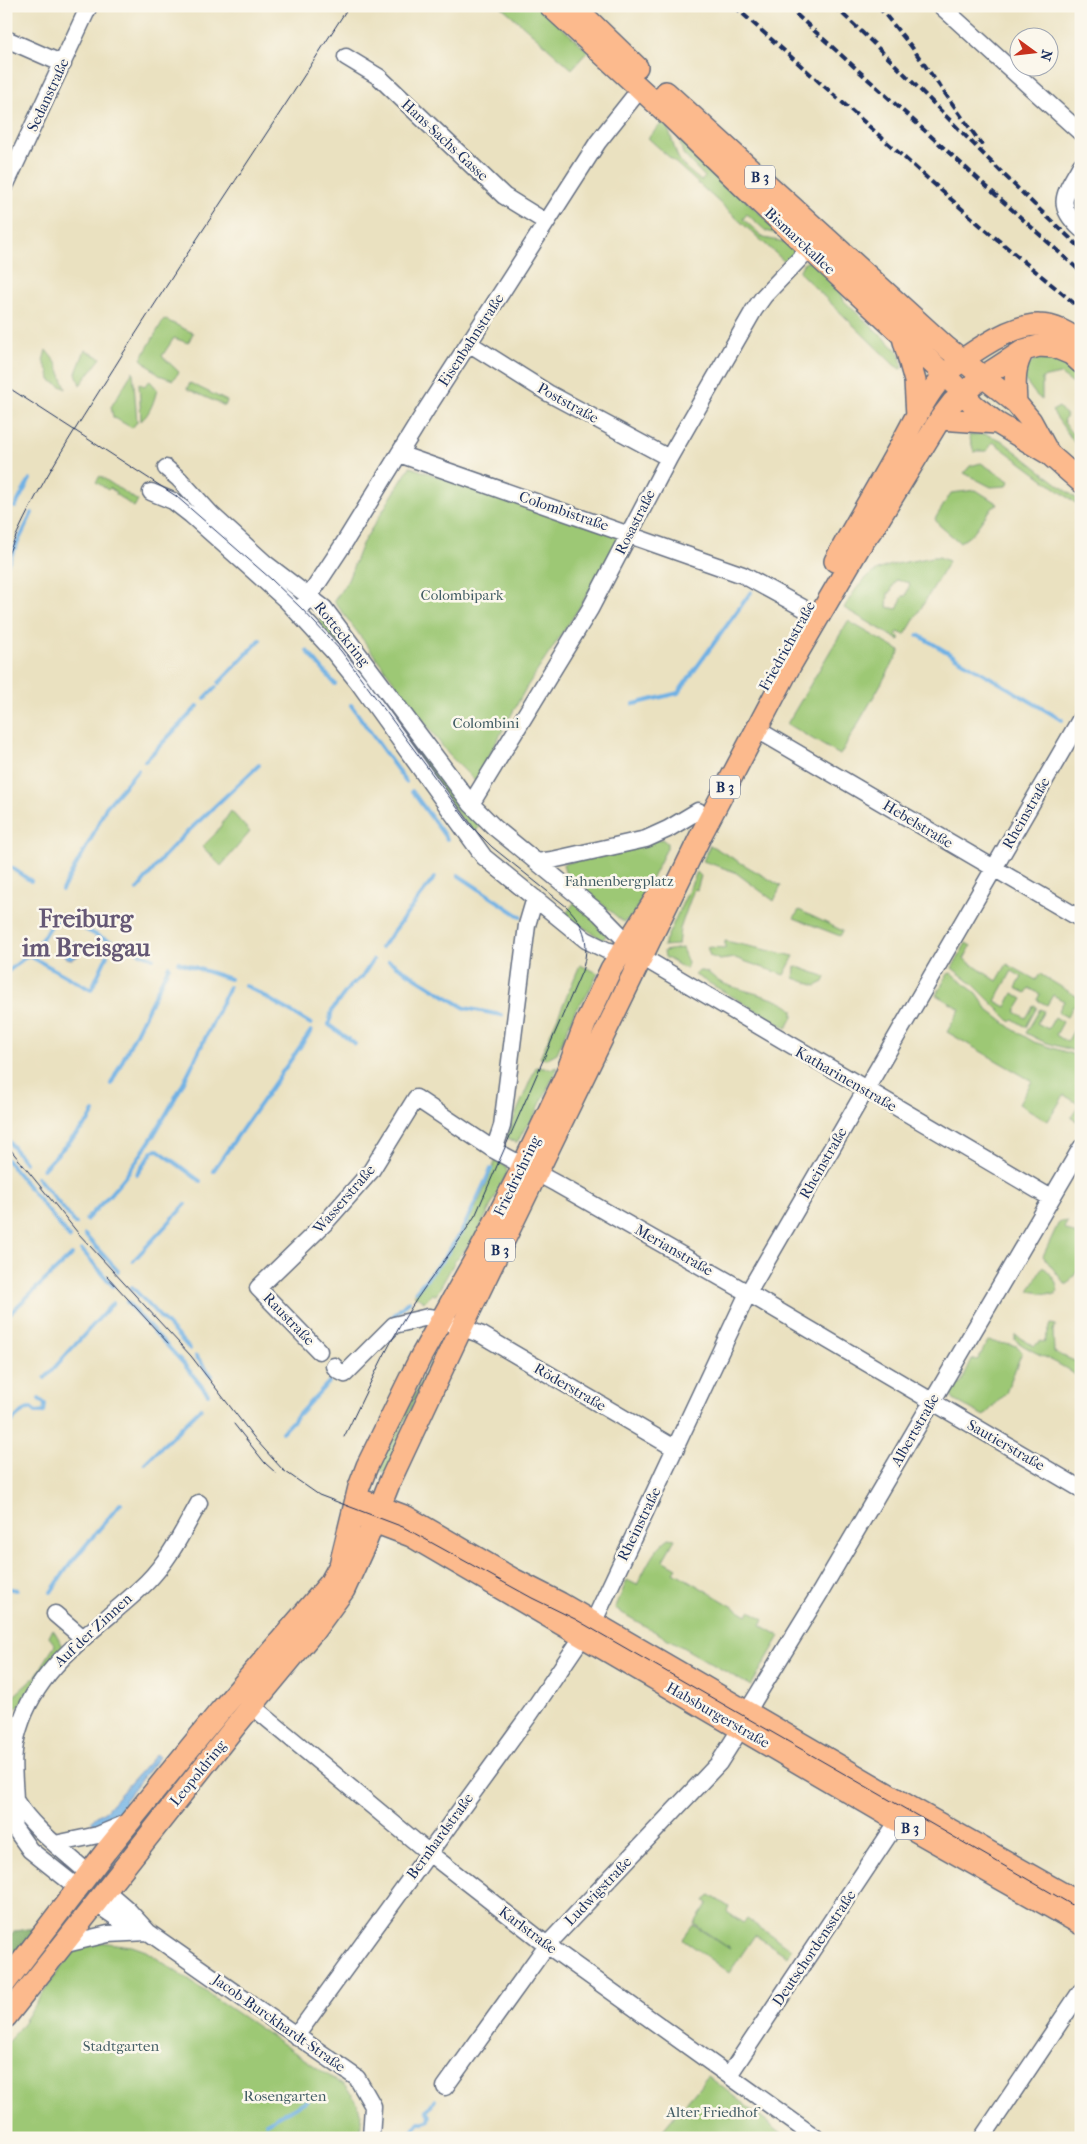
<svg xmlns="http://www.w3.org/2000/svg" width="1087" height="2144" font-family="'IM FELL French Canon',serif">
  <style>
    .green { fill: #9dc875; stroke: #5c7c6a; fill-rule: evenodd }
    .forest { fill: #7eac66; stroke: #4c6e62 }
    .water { fill: #6fb1e4; stroke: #4570a1 }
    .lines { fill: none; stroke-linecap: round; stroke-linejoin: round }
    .stream { stroke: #6fb1e4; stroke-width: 4 }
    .minor-casing { stroke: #636d80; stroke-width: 19 }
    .major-casing { stroke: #636d80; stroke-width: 24 }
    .minor { stroke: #fff; stroke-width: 16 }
    .major { stroke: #fcba8d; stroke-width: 21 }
    .tram { stroke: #1b2f5e; stroke-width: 1 }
    .rail { stroke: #1b2f5e; stroke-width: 4; stroke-dasharray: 8 4; stroke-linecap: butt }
    .labels { text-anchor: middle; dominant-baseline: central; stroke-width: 5; stroke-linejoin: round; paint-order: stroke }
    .shield { fill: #fbf7ec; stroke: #5e6b89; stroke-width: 1 }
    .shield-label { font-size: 14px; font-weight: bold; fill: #1b2f5e }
    .street-label { font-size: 15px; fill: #1b2f5e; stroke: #fbf7ec }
    .park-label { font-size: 15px; fill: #425d65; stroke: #fbf7ec }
    .town-label { font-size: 25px; font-weight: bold; fill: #655875; stroke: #fbf7ec }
  </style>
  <rect width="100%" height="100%" fill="#fbf7ec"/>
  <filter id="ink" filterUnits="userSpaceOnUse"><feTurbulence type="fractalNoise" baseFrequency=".02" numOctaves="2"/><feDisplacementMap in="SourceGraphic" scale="10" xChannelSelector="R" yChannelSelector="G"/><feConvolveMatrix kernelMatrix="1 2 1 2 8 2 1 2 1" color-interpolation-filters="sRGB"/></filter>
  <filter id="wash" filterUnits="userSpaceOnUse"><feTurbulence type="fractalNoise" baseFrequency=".0096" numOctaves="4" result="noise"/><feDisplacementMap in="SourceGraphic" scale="20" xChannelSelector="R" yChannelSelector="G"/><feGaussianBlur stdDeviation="1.12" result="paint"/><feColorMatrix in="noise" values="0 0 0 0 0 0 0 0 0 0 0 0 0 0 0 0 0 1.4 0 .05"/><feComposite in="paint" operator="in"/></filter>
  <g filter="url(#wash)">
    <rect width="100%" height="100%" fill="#eae1c0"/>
    <path class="green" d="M501 6H538L588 51 572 69Z
      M664 121C671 132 672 143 677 155 681 166 693 174 701 181L705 177 683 154 679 138 784 236 766 231 747 214 743 219 764 238 795 244 798 250 791 262H785L648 138Z
      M809 261 836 280 844 301 899 352 903 368 900 369 894 365 800 273V270L803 264Z
      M164 319 193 333 188 343 174 338 162 356 179 372 173 380 159 375 141 359Z
      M46 350 57 364 66 389 50 380 49 372 43 361Z
      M85 350 101 358 80 385 76 373Z
      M1045 356 1065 364 1081 377V390L1060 374 1042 378V400C1033 394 1030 384 1021 377 1027 365 1031 360 1045 356Z
      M133 371 137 422 132 428 113 417 111 407Z
      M150 381 157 389C155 399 150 414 141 421L139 383 144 386Z
      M190 383 227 401 225 406 187 389Z
      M1059 407 1067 417 1063 420 1069 430 1081 442V452L1052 411Z
      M985 434 1001 440 1081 502V507L993 442 987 451H977L974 452 969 435Z
      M981 463 1009 481 1007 486 991 487 964 473 970 466Z
      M410 467 618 536 619 539 579 608 526 688 475 781 449 755 334 601 348 580 362 544Z
      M100 476 138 501 134 507 115 494 116 492 110 488 108 490 96 482Z
      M976 490 998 504C982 513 977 537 959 542L939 525 935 519 951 493Z
      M933 557H939L949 561 905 635 898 632 896 635 900 638 899 640 844 608C870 562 885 567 933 557ZM896 580 910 583 906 596H903L897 609 887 607 888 593H890Z
      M325 616 483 822 473 835 315 626Z
      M848 621 900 651 840 755 787 724Z
      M231 811 250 832 221 866 211 856 213 854H210L202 847 215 834Z
      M662 839 667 843V848L635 912 629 919 623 922 565 872 563 864Z
      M710 845 781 886 774 901 735 872 703 861Z
      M697 872 701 876 697 890 694 889 680 929 678 945 663 946Z
      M577 899 608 932 603 940 565 915Z
      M799 910 843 931 840 936 794 918Z
      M725 941 794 956 784 975 735 958 720 960 710 956 707 947 725 948Z
      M966 943 971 946 964 959 997 981 1007 964 1036 980 1040 974 1081 999V1011L1073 1006 1067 1017 1058 1012 1064 1001 1053 995 1047 1005 1037 1000 1040 994 1029 988 1026 993 1016 988 1022 977 1012 971 995 1001 1006 1007 1013 993 1023 999 1015 1012 1026 1018 1034 1005 1037 1007 1026 1027 1013 1019 1011 1022 974 985 952 968Z
      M682 948 688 963 686 969 665 957 664 951Z
      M580 965 598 973 587 995 576 1009 557 1053 546 1059 540 1058Z
      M795 966 826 977 824 982 816 986 794 978Z
      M699 971C710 970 713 979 722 983 740 991 781 997 793 1010V1017L787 1028 695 975Z
      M951 973 977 994 988 1010 1014 1030 1034 1042 1081 1057V1082L1076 1090 1081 1094 1079 1122 1071 1118 1079 1104 1064 1095 1048 1121 1019 1104 1032 1081 947 1032 960 1009 936 995 948 974Z
      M1040 1009 1044 1011 1037 1023 1048 1029 1055 1017 1063 1022 1056 1035 1067 1042 1081 1018V1053L1044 1042 1026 1033Z
      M536 1067 552 1069 558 1067 533 1119 525 1128 517 1143 506 1137Z
      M496 1159 506 1167 507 1173 477 1234 455 1261 436 1295 431 1294 424 1302 414 1295C452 1249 476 1217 496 1159Z
      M1068 1221 1064 1228 1076 1235 1081 1229V1266L1068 1284H1065L1043 1256 1058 1224 1061 1222Z
      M1043 1266C1050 1274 1062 1284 1055 1295L1029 1291Z
      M1051 1324 1056 1325 1053 1330 1054 1352 1081 1364V1380C1061 1361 1036 1356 1015 1340V1335L1034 1346 1041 1341 1044 1343Z
      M442 1337 439 1348 403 1425 387 1473 378 1470Z
      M988 1341 1017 1346 1022 1352 1006 1393 984 1416 954 1400 951 1396 957 1383 960 1385 972 1359 977 1361Z
      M669 1538 675 1539 663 1560 677 1568 674 1572 747 1615 750 1611 764 1619 761 1625 780 1636 751 1686 615 1609 627 1580 637 1585C646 1568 653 1549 669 1538Z
      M53 1629 63 1646 19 1706 6 1714V1703L36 1676 55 1645 49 1637Z
      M710 1895 729 1907 727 1912 743 1923 747 1919 791 1949 787 1956 755 1935 729 1973 683 1939 693 1925 730 1949 694 1924 708 1903 705 1901Z
      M99 1942 132 1946 146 1951 341 2084C359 2098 364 2115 360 2138H6V2044C31 2017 47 1982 72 1955 79 1948 90 1945 99 1942Z
      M708 2076 787 2138H656Z"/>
    <path class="forest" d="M34 1928 40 1931 6 1974V1941L15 1931Z"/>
    <path class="water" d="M62 950a9 9 0 1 1 18 0a9 9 0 1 1-18 0Z
      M156 1754 159 1757 124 1801 127 1804 114 1816 112 1815 94 1827 91 1820 106 1810Z"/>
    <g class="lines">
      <path class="stream" d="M15 507 30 479
        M6 523 8 518
        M6 567 32 513
        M918 635 1062 720
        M307 651 335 684
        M219 683 260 640
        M205 698 216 687
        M634 704 678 693 751 592
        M351 705 406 782
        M145 761 198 706
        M412 791 447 839
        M6 864 31 881
        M458 875 521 917
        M62 890 92 837 106 807 138 770
        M137 890 164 856 182 837 259 765
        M381 948 435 877
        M28 955 91 990 107 956
        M389 961 465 1008 501 1015
        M178 962 230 979
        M6 973 28 955 41 940 50 926 61 920 71 922 100 937 153 958
        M245 985 311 1024
        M355 1044 329 1025 332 1010 350 986 362 977 373 960
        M111 1084 169 966
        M6 1138 25 1163
        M6 1159 70 1238
        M43 1169 88 1122 94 1112
        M213 1171 311 1031
        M137 1174 153 1151 158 1150 200 1181
        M37 1177 76 1224
        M86 1220C100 1205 115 1190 127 1174 170 1117 199 1052 229 987
        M85 1235 118 1271
        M82 1250 113 1286
        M133 1261 186 1204
        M132 1287 190 1349
        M416 1291 444 1258 462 1231 491 1169
        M127 1302 183 1363 208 1394
        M9 1314 72 1255
        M390 1319 409 1301
        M196 1356 212 1376
        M45 1378 113 1303
        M6 1429C14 1419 19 1412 31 1408L37 1413 44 1412 45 1404 39 1399
        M282 1432 329 1382
        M145 1463 201 1408
        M6 1588 17 1590
        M51 1592 70 1564 121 1503
        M266 2123 308 2100
        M407 2138 419 2122H425L429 2120 430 2115 427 2110 435 2100"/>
    </g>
  </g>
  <g filter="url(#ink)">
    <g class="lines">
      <defs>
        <path id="minor" d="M941 6 1081 133
          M6 39 63 64
          M346 57 379 77 504 196 546 222
          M1081 165C1066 193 1053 204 1081 229
          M6 184 89 6
          M470 344 548 393 669 458
          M399 454 743 575 807 610
          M166 468 179 479 211 514 265 563 324 608 471 804 494 827 599 913 642 957 1051 1198
          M151 492 173 501 191 515 287 601 332 650 358 682 484 857 586 940 606 950 632 956
          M304 604 341 548 426 410 598 142 640 89
          M756 729 1081 919
          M471 804 590 609 669 458 754 310 764 296 810 248
          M537 862 552 860 646 839 668 829 698 811
          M494 1150 502 1126 527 925 535 898
          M319 1351 258 1288 325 1223 371 1171 416 1098 494 1150 557 1184 748 1293 1081 1489
          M334 1366 337 1370 345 1374 394 1325 428 1317 436 1318 482 1335 676 1449
          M55 1614 83 1638
          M593 1623 748 1293 1081 718
          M252 1706 429 1853 547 1945 816 2138
          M747 1712 821 1591 1081 1148
          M15 1800C34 1830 63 1850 89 1874
          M55 1844 98 1835 129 1822
          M78 1888 30 1850 13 1826C14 1818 16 1808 15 1800 14 1773 10 1756 19 1728 39 1662 100 1628 147 1582 170 1559 183 1531 199 1503
          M105 1890 127 1909 148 1932 357 2078 373 2106 371 2138
          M95 1903 136 1931
          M62 1945 108 1934 148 1932
          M296 2036 530 1714 583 1636
          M729 2075 898 1821
          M445 2087 547 1945 719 1763 741 1728
          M982 2138 1081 1991"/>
        <path id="major" d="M550 6 671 117 756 199 945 375 975 406 997 423 1049 454 1081 482
          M574 6 637 67
          M666 92 946 347 1016 403 1031 421 1049 454
          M902 334 915 381 917 416
          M1016 403C1015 383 1013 367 1024 350
          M940 419 997 423
          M835 561C856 523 878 486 899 448 911 427 921 404 936 385 954 362 1009 324 1039 325 1055 325 1068 333 1081 342
          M367 1502 407 1517 513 1579 560 1603 910 1807 1081 1904
          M361 1517 411 1536 898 1821 1081 1924
          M6 1982 106 1851 220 1711 330 1583 340 1565 359 1487 367 1466 420 1358 484 1243 517 1178 565 1077 585 1024 611 969 658 895
          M6 2017 237 1724 314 1631 344 1590 365 1544 390 1481 462 1327 702 833 790 666 860 546 876 524 940 419 953 402 984 376 1024 350 1039 346 1054 347 1071 354 1081 363"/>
      </defs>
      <use href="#minor" class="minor-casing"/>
      <use href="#major" class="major-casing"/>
      <use href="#minor" class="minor"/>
      <use href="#major" class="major"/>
      <path class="tram" d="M6 386 176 496 271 579 301 608 341 651 470 825 492 847 567 907C586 926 590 945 582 971L476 1214C456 1248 430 1277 409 1311 384 1351 365 1395 344 1437
        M6 559C36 486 81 421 122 355 196 238 275 123 349 6
        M6 1144 78 1233 191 1356 256 1440 283 1470 319 1495 403 1527 532 1598 575 1619 1081 1910
        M107 1276 168 1343
        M234 1424 265 1463 276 1473"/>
      <path class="rail" d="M734 6 980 225 1081 309
        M787 6 1081 272
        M834 6C919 84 995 171 1081 248
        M878 6 911 46 982 145"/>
    </g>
  </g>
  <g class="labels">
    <g class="shield">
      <rect x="745" y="165.5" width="30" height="23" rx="4"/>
      <rect x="710" y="775.5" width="30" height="23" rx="4"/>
      <rect x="485" y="1238.5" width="30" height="23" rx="4"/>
      <rect x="895" y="1816.5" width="30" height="23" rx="4"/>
    </g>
    <g class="shield-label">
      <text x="760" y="177">B 3</text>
      <text x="725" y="787">B 3</text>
      <text x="500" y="1250">B 3</text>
      <text x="910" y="1828">B 3</text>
    </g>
    <g class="street-label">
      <text transform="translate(48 95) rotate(-65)">Sedanstraße</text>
      <text transform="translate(445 140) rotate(43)">Hans-Sachs-Gasse</text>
      <text transform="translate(800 241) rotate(43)">Bismarckallee</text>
      <text transform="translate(471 340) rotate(-57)">Eisenbahnstraße</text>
      <text transform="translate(568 403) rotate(29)">Poststraße</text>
      <text transform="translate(564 511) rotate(19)">Colombistraße</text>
      <text transform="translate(635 522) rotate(-63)">Rosastraße</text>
      <text transform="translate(342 634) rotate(51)">Rotteckring</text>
      <text transform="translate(787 646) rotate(-61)">Friedrichstraße</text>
      <text transform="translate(1026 813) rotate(-60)">Rheinstraße</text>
      <text transform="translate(918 824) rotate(31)">Hebelstraße</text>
      <text transform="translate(846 1079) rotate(30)">Katharinenstraße</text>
      <text transform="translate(823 1163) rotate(-60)">Rheinstraße</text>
      <text transform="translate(517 1176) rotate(-64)">Friedrichring</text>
      <text transform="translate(344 1199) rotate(-49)">Wasserstraße</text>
      <text transform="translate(674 1250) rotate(30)">Merianstraße</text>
      <text transform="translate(289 1319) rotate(46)">Raustraße</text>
      <text transform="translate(570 1387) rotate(30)">Röderstraße</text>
      <text transform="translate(915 1430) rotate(-60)">Albertstraße</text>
      <text transform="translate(1006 1445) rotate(30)">Sautierstraße</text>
      <text transform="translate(639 1524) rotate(-64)">Rheinstraße</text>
      <text transform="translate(93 1630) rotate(-43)">Auf der Zinnen</text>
      <text transform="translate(718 1715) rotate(30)">Habsburgerstraße</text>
      <text transform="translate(198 1773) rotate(-51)">Leopoldring</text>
      <text transform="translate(440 1836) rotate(-54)">Bernhardstraße</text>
      <text transform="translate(598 1891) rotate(-46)">Ludwigstraße</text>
      <text transform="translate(528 1930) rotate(37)">Karlstraße</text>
      <text transform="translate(814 1948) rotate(-56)">Deutschordensstraße</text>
      <text transform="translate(279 2023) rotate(35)">Jacob-Burckhardt-Straße</text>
    </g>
    <g class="park-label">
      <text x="462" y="595">Colombipark</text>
      <text x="486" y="723">Colombini</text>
      <text x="619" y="881">Fahnenbergplatz</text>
      <text x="121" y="2046">Stadtgarten</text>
      <text x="285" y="2096">Rosengarten</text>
      <text x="712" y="2112">Alter Friedhof</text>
    </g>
    <g class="town-label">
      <text x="86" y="918">Freiburg<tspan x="86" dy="29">im Breisgau</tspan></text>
    </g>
  </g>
  <rect width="1087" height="2144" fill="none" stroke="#fbf7ec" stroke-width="25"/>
  <g transform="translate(1034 52) rotate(105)"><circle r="24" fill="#fbf7ec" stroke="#a1a7b3"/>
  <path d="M0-4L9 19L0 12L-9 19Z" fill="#c8321e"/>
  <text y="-8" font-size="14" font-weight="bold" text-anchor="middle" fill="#1b2f5e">N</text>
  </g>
</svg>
